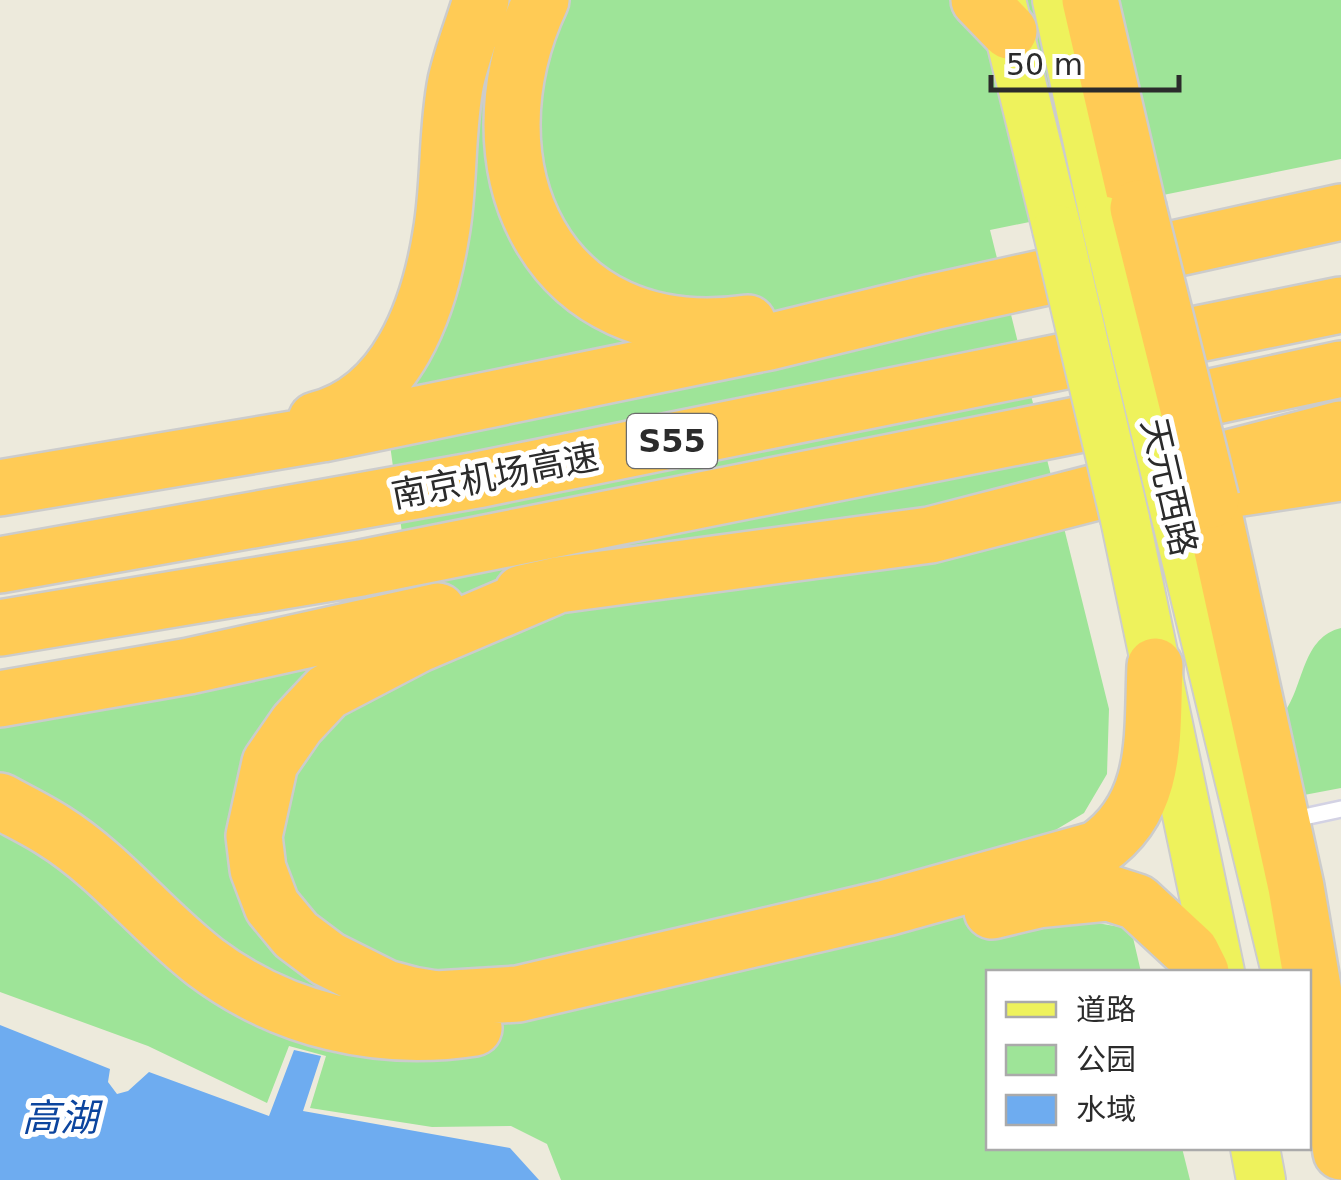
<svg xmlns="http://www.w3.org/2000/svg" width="1341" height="1180" font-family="'DejaVu Sans','Noto Sans SC',sans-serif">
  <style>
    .green { fill: #9ee498 }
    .water { fill: #6eacf0 }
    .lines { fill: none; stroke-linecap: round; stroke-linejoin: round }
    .lane-casing { stroke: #d3d2e4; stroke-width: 20 }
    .primary-casing { stroke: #ccc; stroke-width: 52 }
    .highway-casing { stroke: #ccc; stroke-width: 60 }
    .lane { stroke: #fff; stroke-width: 15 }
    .primary { stroke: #eef25c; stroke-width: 48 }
    .highway { stroke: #ffcb55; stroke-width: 55 }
    .primary-bridge-casing { stroke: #ccc; stroke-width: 52; stroke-linecap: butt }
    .highway-bridge-casing { stroke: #ccc; stroke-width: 60; stroke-linecap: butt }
    .primary-bridge { stroke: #eef25c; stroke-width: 48 }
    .highway-bridge { stroke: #ffcb55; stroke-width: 55 }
    .labels { text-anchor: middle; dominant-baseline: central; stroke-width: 10; stroke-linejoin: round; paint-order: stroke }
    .shield { fill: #fff; stroke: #6b6b6b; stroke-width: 2.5 }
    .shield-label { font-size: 32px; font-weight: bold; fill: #2b2b2b }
    .street-label { font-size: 35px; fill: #2b2b2b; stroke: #fff }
    .water-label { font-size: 38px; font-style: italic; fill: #0c459e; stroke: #fff }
  </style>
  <rect width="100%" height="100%" fill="#edeadc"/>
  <path class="green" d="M489 0H1341V159L990 230 1109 709 1107 774 1084 813 1042 838 1064 917 1131 929 1141 972H988V1148H1182L1190 1180H561L547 1144 511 1126 432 1127 310 1108 326 1056 289 1046 267 1103 148 1046 0 992V707L415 629 383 393Z
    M1341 628V788L1304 795 1286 710C1304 683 1303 637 1341 628Z"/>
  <path class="water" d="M0 1025 110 1069 108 1082 117 1094 128 1091 149 1072 269 1116 294 1050 321 1056 303 1111 510 1148 539 1180H0Z"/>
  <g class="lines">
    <defs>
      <path id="lane" d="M1290 820 1341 809"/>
      <path id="primary" d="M1001 0 1057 229
        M1057 0 1105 221
        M1174 509 1286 972
        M1125 519 1220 972
        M1255 1148 1261 1180"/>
      <path id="highway" d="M541 0C463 166 546 352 748 323
        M979 0 1009 31
        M1090 0 1138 208
        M316 420C397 400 429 309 441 234 450 184 446 131 456 81 462 54 473 27 481 0
        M0 488 322 434 769 342 933 302 1341 212
        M1214 492 1341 473
        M1211 500 1296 887 1341 1152
        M0 565 477 480 1341 305
        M558 585 417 645 327 692 297 724 270 763 254 836 258 869 272 906 296 935 328 959 386 988 412 995 436 999 518 994 886 908 1097 849C1160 806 1152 734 1155 666
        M522 593 558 585 930 535 1341 429
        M0 628 361 568 1132 414 1341 369
        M0 699 189 666 438 611
        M0 801C18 811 37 820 54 831 110 866 153 922 205 962 282 1020 379 1043 474 1028
        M992 911 1038 900 1109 893 1137 902 1191 952 1201 972"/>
    </defs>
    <use href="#lane" class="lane-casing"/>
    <use href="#primary" class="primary-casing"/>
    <use href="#highway" class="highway-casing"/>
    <use href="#lane" class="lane"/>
    <use href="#primary" class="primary"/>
    <use href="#highway" class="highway"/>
    <defs>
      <path id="primary-bridge" d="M1105 221 1174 509
        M1057 229 1125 519"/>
      <path id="highway-bridge" d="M1138 208 1211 500"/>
    </defs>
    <use href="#primary-bridge" class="primary-bridge-casing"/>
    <use href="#highway-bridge" class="highway-bridge-casing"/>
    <use href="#primary-bridge" class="primary-bridge"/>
    <use href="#highway-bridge" class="highway-bridge"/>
  </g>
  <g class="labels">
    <rect class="shield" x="627" y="414" width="90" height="54" rx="8"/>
    <g class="shield-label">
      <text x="672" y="441">S55</text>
    </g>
    <g class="street-label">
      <text transform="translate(495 476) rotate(-11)">南京机场高速</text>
      <text transform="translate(1169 487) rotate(77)">天元西路</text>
    </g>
    <g class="water-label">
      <text x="60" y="1118">高湖</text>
    </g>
  </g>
  <rect x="986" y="970" width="325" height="180" fill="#ffffff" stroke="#aaaaaa" stroke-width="2.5"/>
  <rect x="1006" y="1002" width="50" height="15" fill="#eef25c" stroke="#aaaaaa" stroke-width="2.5"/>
  <text x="1076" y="1020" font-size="30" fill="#2b2b2b">道路</text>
  <rect x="1006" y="1045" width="50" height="30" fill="#9ee498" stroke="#aaaaaa" stroke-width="2.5"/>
  <text x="1076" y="1070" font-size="30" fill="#2b2b2b">公园</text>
  <rect x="1006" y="1095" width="50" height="30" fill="#6eacf0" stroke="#aaaaaa" stroke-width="2.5"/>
  <text x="1076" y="1120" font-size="30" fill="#2b2b2b">水域</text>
  <path d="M991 75v15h188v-15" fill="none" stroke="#2b2b2b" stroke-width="5"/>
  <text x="1006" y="75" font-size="30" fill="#2b2b2b" stroke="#ffffff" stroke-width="8" paint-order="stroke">50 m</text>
</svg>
